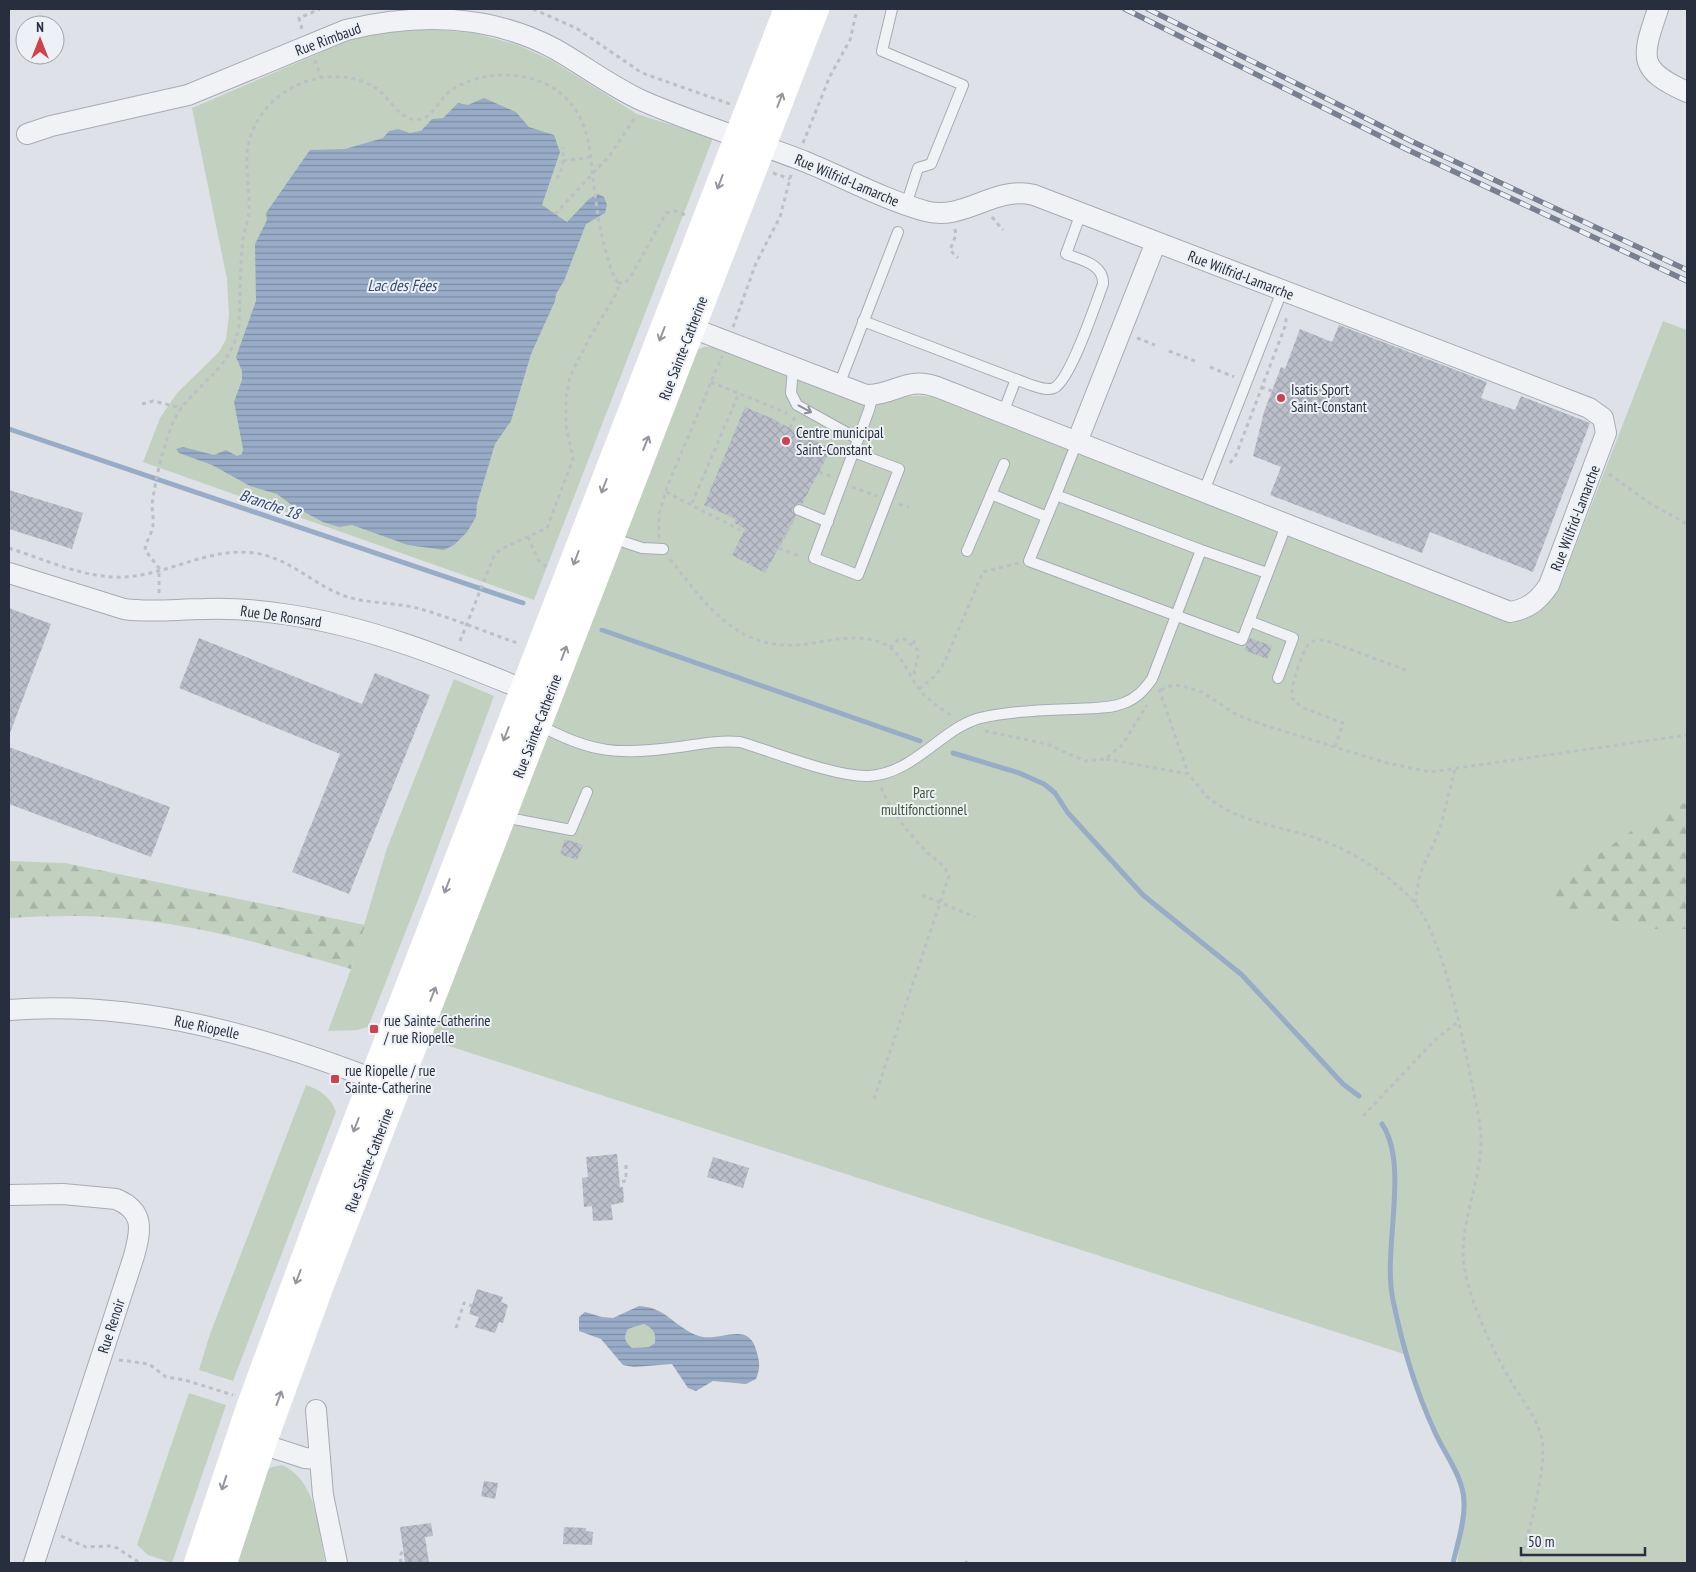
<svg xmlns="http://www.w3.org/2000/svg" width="1696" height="1572" font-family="'PT Sans Narrow',sans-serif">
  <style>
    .green { fill: #c2d1bf }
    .forest { fill: url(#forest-firs) }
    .water { fill: url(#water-rules); fill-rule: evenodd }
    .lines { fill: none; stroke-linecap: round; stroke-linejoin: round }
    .stream { stroke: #99acc7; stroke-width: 5 }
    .building { fill: url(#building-cross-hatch) }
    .lane-casing { stroke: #a7abb4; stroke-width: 12 }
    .street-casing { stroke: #a7abb4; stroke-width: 22 }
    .path { stroke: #bcbfc6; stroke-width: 3; stroke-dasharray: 4 4; stroke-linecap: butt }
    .lane { stroke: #f0f2f6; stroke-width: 10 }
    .street { stroke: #f0f2f6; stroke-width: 20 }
    .secondary { stroke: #fff; stroke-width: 28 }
    .rail-casing { stroke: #777f90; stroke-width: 5.5 }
    .rail { stroke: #edf0f5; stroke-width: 4; stroke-dasharray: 11; stroke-linecap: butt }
    .oneway { stroke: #93969e }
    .oneway2 { stroke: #8c909a }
    .poi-dot { fill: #cc434e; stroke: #edf0f5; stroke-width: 2 }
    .labels { text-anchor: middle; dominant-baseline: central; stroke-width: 4; stroke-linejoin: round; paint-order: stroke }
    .street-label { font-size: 15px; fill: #272e3e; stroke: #edf0f5 }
    .poi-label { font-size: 15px; fill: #272e3e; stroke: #edf0f5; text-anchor: start }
    .park-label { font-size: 15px; fill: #395935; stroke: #edf0f5 }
    .water-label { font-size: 16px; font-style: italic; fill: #324971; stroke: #edf0f5 }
  </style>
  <defs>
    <pattern id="forest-firs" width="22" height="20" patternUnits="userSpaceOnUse" patternTransform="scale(1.25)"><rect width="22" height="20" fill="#c2d1bf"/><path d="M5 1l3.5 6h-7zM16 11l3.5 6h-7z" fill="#a7b4a5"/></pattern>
    <pattern id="water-rules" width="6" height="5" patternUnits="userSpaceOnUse" patternTransform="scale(1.25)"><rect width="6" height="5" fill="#99acc7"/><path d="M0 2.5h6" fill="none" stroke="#7d8ca3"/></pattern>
    <pattern id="building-cross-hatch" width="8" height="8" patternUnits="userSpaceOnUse" patternTransform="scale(1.25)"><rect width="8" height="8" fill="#bbbfca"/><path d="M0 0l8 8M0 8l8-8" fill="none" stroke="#a1a4af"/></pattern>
  </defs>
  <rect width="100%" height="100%" fill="#dee1e7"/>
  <path class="green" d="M429 29 474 33 518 45 551 60 637 114 713 138 534 600 143 462 160 418 177 393 219 352 226 339 229 315 227 279 192 108 352 39 383 33Z
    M1663 321 1687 330V1563H1457L1466 1500 1422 1406 1404 1354 424 1038 696 350 704 347H714L866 405C892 405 902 392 932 397L1502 617C1532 627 1543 608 1560 586Z
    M454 679 494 696 422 890 368 1027 357 1030 328 1031 351 969 387 848Z
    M306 1085C321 1090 331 1098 336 1112L233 1381 199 1370 210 1334Z
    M644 1324C653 1329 656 1332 655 1343L649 1347 632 1348C625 1341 623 1338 628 1329Z
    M189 1393 226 1405 172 1563 148 1555 137 1545Z
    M282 1465C318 1482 318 1529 325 1563H232L262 1473 272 1467Z"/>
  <path class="forest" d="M1687 803V929H1647L1553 905 1551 888 1667 806Z
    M9 861 65 863 365 925 351 969C275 947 198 924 119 918 82 915 45 916 9 918Z"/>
  <path class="water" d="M484 98 516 112 529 127 554 135 560 152 542 205 567 222 589 199 598 194 604 197 607 205 605 213 586 224 564 281 556 294 555 301 531 354 511 421 495 444 477 504 476 517 467 532 454 545 444 550 408 545 352 525 339 527 323 522 293 506 277 494 250 486 212 465 179 453 176 449 183 447 214 455 226 450 237 456 242 454 243 449 234 402 242 380V371L236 357 256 301 255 244 267 220 266 213 310 150 345 149 383 138 389 131 398 129 410 133 421 131 432 119 443 118 458 103 468 105Z
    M639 1306C665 1307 674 1326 696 1335 718 1345 749 1317 757 1353 760 1363 760 1369 756 1379L746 1384 713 1381 696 1391 688 1388 672 1364 634 1367 623 1365 601 1339 579 1331V1317L585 1312 602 1317 613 1318ZM644 1324C653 1329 656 1332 655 1343L649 1347 632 1348C625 1341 623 1338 628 1329Z"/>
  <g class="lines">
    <path class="stream" d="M9 429 523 603
      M602 630 920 741
      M953 753 1019 773 1044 784 1055 793 1068 813 1143 895 1242 975 1343 1084 1359 1096
      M1382 1124C1410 1166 1382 1249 1393 1300 1402 1344 1415 1389 1434 1430 1444 1454 1464 1476 1464 1503 1465 1522 1457 1545 1453 1563"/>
  </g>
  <path class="building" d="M1339 325 1487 382 1481 398 1515 410 1521 396 1590 423 1533 572 1430 532 1422 553 1270 495 1281 467 1253 456 1264 412 1281 367 1285 369 1300 329 1332 342Z
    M745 407 778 421V422L831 449 802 504 798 503 793 507 792 511 796 516 765 573 732 555 745 529 734 523 736 519 704 505Z
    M9 490 83 513 72 549 9 529Z
    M9 608 51 624 10 733H9Z
    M199 638 362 704 375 673 430 695 349 894 292 872 340 754 179 688Z
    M1250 638 1272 646 1267 659 1244 650Z
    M9 747 170 807 151 857 9 804Z
    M565 839 583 845 577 860 560 854Z
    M617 1154 620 1187H623L624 1202 611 1205 613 1220 593 1221 592 1206 584 1207 582 1178 588 1177 586 1157Z
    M713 1157 749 1168 743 1188 707 1177Z
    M477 1289 503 1297 501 1302 508 1305 503 1323 499 1322 495 1333 475 1327 479 1317 469 1314Z
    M484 1481 498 1483 495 1499 481 1496Z
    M431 1523 433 1536 425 1537 429 1563H405L400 1527Z
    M564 1527 586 1528V1531L593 1532 592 1545 563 1544Z"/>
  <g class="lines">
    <defs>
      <path id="lane" d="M892 9 882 51 963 85 931 164 918 168 906 205
        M863 321 1031 385C1038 387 1047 391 1054 388 1071 379 1095 305 1103 284 1104 264 1081 260 1066 254L1081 213
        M793 368 791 393 797 405 858 439
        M839 385 898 232
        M1003 413 1016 379
        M854 452 899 469 858 575 814 558 869 410 873 395
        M1204 491 1282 291
        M991 494 1047 517
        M1056 495 1029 561 1242 640 1287 523
        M799 510 828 522
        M612 538 642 548 663 549
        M1201 550 1267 573
        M967 551 1004 464
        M1249 621 1293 638 1278 678
        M539 725C593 754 619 755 679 747 700 744 720 740 740 742 774 752 835 777 868 776 916 774 944 724 985 717 1014 711 1045 710 1075 709 1091 708 1109 709 1124 703 1137 698 1144 690 1152 679L1201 550 1056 495 1077 442
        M503 817 571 830 587 792"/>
      <path id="street" d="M1658 9C1642 57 1636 69 1687 92
        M27 134 51 126 188 95 346 30C416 13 490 14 555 49 585 66 612 87 643 101 696 124 752 141 806 162 845 178 883 199 925 211 964 222 994 185 1034 195L1589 408 1603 418 1606 433 1549 585C1539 600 1529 609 1510 612L937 387C905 376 896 395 866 395L692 328
        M1077 442 1156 242
        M9 573 124 609C151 613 177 609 204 609 230 608 257 610 283 614 371 626 454 661 535 694
        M9 1010C141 1000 264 1036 386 1084
        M9 1195 63 1194 116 1199C145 1211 141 1230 134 1256L34 1563
        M316 1410 323 1495 337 1563
        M249 1440 305 1458 319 1459"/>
    </defs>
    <use href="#lane" class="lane-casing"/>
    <use href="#street" class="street-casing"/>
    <path class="path" d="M533 9 576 28 642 73 730 104
      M302 29 299 18 320 9
      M315 60 321 78
      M803 143 830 76 850 40 857 9
      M563 161 591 157
      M773 173 790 179
      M557 179 563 166V147
      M555 214 610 155 636 116
      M992 217 1003 230
      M955 229 956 235 950 250 958 258
      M618 283H625L631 276 666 213 675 211 686 215
      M733 327 756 263 780 217 791 175
      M1137 338 1155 345
      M1169 351 1195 361
      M1210 367 1234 377
      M711 382 787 413
      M1261 387 1272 391
      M142 404 153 401 182 408
      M790 428 795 417
      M1230 463 1236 455 1286 324V318
      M819 472 833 477
      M1609 474 1651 504 1687 524
      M852 487 877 496
      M666 492 744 532
      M692 503 739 393
      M899 504 909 507
      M793 521 778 548 802 557
      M528 537 538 560 549 569
      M659 538V514L667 487 722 356
      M9 548C46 560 86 579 125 577 170 574 209 547 254 553 290 558 311 583 342 595 366 604 392 602 417 608 452 618 486 632 520 644
      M670 559C710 609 740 656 814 643 836 639 861 634 882 643 902 651 907 674 920 690 929 701 940 708 952 716
      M159 593V568L145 550C146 541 152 534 153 525 154 518 152 512 152 505 155 481 166 430 180 410 202 380 231 367 239 327 240 298 240 268 243 239 244 230 248 221 249 212 250 193 246 174 247 155 251 102 305 67 355 79 362 81 370 84 376 88 391 98 400 124 422 119 433 116 440 99 449 92 481 68 537 69 566 98 591 124 590 154 594 187 597 210 600 233 607 255 610 265 612 275 618 283V291L590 337 570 376 566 398V426L573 459 547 528 501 549 494 556 460 641
      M913 644 916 638
      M890 648 898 640 904 639 918 650V657L913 678
      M919 689 936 675 944 663 983 572 1019 563
      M1159 689 1188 773
      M1161 690 1173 685 1183 686 1202 692 1237 715 1267 726 1387 763 1430 772 1687 735
      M985 731 1047 744 1085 761 1105 759 1122 745 1147 705
      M1335 747 1343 723 1301 707 1292 698C1289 690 1303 648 1310 643 1314 640 1320 640 1325 640L1406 670
      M1106 759 1188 774C1197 783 1203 795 1214 802 1242 822 1281 827 1313 837 1349 849 1389 874 1414 902 1443 936 1463 1039 1472 1084 1476 1104 1482 1126 1481 1146 1479 1186 1459 1226 1464 1265 1469 1302 1494 1353 1513 1385 1523 1401 1539 1421 1542 1440 1547 1469 1528 1532 1521 1563
      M922 895 975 917
      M1415 903 1420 874 1440 829 1455 769
      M874 1099 949 876C944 862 932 859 923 848 907 831 889 809 881 787
      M1363 1116 1437 1038 1458 1022
      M614 1182 626 1181V1164
      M456 1328 464 1303 472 1306
      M119 1360 149 1364 166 1377 185 1380 233 1395
      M61 1536 86 1547 109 1546 117 1548 140 1563
      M965 1562 968 1563
      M401 1563 400 1556 403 1550"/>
    <use href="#lane" class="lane"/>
    <use href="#street" class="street"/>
    <path class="secondary" d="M198 1563 252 1402 330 1191 788 9
      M223 1563 262 1444 320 1285 815 9"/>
    <defs>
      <path id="rail" d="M1125 9 1406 149 1687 281
        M1148 9 1411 141 1687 270"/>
    </defs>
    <use href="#rail" class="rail-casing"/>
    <use href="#rail" class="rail"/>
  </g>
  <defs><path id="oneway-shaft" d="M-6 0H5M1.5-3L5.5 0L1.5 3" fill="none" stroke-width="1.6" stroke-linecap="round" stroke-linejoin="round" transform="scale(1.25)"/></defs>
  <g class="oneway">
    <use href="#oneway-shaft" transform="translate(780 100) rotate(-69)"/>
    <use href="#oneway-shaft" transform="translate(720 182) rotate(111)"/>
    <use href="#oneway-shaft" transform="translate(662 334) rotate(111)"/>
    <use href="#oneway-shaft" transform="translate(646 443) rotate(-68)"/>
    <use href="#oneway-shaft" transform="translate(604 486) rotate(111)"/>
    <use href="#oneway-shaft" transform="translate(576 558) rotate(111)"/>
    <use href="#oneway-shaft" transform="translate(564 653) rotate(-69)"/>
    <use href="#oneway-shaft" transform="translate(506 734) rotate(111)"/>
    <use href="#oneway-shaft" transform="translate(447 886) rotate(111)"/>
    <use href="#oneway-shaft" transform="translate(433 994) rotate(-69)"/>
    <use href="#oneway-shaft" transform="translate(356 1125) rotate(111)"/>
    <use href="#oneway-shaft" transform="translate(298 1277) rotate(111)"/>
    <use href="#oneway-shaft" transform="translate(279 1398) rotate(-70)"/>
    <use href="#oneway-shaft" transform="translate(224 1483) rotate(108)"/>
  </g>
  <use class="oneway2" href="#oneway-shaft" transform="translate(805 409) rotate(28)"/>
  <g class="poi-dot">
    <circle cx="1281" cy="398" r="5"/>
    <circle cx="786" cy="441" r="5"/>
    <rect x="369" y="1024" width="10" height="10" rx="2.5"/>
    <rect x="330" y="1074" width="10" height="10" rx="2.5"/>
  </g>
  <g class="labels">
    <g class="street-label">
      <text transform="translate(328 39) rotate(-20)">Rue Rimbaud</text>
      <text transform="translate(847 180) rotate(23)">Rue Wilfrid-Lamarche</text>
      <text transform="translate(1241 275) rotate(21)">Rue Wilfrid-Lamarche</text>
      <text transform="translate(683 348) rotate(-69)">Rue Sainte-Catherine</text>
      <text transform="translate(1575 518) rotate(-69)">Rue Wilfrid-Lamarche</text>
      <text transform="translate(281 616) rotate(8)">Rue De Ronsard</text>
      <text transform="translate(537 726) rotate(-69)">Rue Sainte-Catherine</text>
      <text transform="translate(207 1027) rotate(12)">Rue Riopelle</text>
      <text transform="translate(369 1160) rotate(-69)">Rue Sainte-Catherine</text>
      <text transform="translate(111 1326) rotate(-72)">Rue Renoir</text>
    </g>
    <g class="poi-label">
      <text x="1291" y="389">Isatis Sport<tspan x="1291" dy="17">Saint-Constant</tspan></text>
      <text x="796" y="432">Centre municipal<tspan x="796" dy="17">Saint-Constant</tspan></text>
      <text x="384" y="1020">rue Sainte-Catherine<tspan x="384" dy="17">/ rue Riopelle</tspan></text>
      <text x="345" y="1070">rue Riopelle / rue<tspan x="345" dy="17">Sainte-Catherine</tspan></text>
    </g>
    <g class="park-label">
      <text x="924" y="792">Parc<tspan x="924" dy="17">multifonctionnel</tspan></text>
    </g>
    <g class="water-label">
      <text x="402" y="285">Lac des Fées</text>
      <text transform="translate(270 504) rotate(19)">Branche 18</text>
    </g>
  </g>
  <rect width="1696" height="1572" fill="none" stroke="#272e3e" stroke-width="20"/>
  <g transform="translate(40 40)"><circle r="24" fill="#edf0f5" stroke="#9ea2ac"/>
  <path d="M0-4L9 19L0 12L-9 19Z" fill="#cc434e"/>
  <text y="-8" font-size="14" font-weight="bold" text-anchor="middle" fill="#272e3e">N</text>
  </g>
  <path d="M1521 1547v8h124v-8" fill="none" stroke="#272e3e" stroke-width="2.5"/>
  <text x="1528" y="1547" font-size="15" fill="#272e3e" stroke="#edf0f5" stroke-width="4" paint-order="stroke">50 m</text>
</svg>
